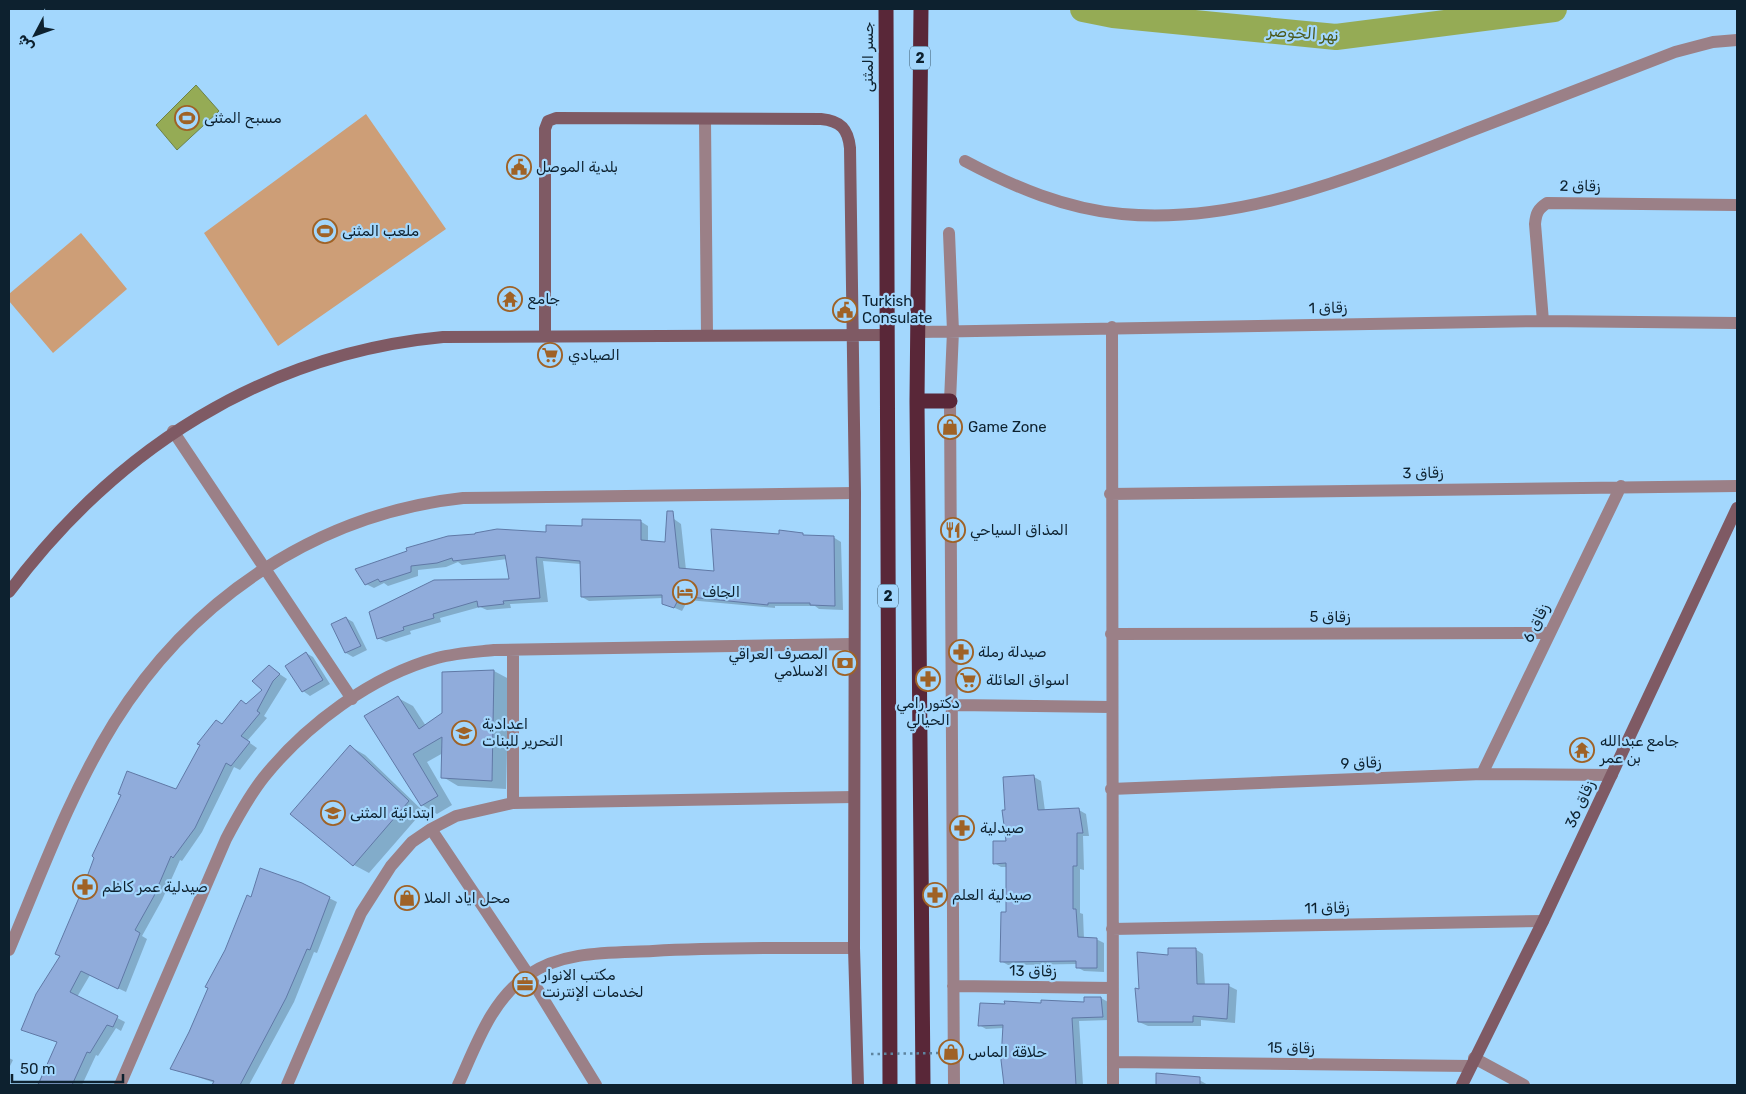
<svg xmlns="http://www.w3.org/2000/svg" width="1746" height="1094" font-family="Rubik,'Noto Sans Arabic',sans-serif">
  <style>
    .green { fill: #cd9e77 }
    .water { fill: #95ab55; stroke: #6c824a }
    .shadow { fill: #0003 }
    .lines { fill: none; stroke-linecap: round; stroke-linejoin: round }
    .river { stroke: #95ab55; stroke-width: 26 }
    .building { fill: #90acdb; stroke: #6079a6 }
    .street { stroke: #9b8087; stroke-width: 12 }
    .secondary { stroke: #7f5a64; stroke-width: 12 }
    .highway { stroke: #592738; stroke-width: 15 }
    .path-bridge { stroke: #5e849f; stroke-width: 2.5; stroke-dasharray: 2.5 4; stroke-linecap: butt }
    .labels { text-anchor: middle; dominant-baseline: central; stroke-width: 4.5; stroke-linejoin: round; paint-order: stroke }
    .shield { fill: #a3d7fd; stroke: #3a586d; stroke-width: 1 }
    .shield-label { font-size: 14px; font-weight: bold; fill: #0d212f }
    .street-label { font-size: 15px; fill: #0d212f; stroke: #a3d7fd }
    .poi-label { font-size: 15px; fill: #0d212f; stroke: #a3d7fd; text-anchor: start }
    .water-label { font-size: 16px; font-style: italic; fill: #4b591b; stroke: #a3d7fd }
  </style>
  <rect width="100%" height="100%" fill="#a3d7fd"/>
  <path class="green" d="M366 114 446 229 278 346 204 233Z
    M81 233 127 289 53 353 9 301V294Z"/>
  <path class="water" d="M196 85 219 111 177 150 156 125Z"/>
  <path class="shadow" d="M597 519 640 521 648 526V542L666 544 674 519 681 524 686 570 716 572 780 535 833 537 841 542 843 610 819 609 815 606H775V608L688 600 682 611 663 603V598L589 601 582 597 581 564 543 561 548 602 510 604 511 608 487 610 480 607 440 618 441 622 410 631 411 634 386 642 378 638 370 613 510 580 507 559 462 565 458 562 446 567 418 570V576L388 586 384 583 374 588 366 584 357 570 583 527V520Z
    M346 618 353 622 367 650 353 657 346 653 333 625Z
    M306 653 313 657 330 684 310 696 303 691Z
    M269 667 287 679 264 716 267 718 247 741 257 748 240 770 234 767 202 832 182 861 180 860 162 900 142 936 147 939 126 992 90 975 77 997 125 1022 121 1031 116 1028 98 1056 96 1055 82 1085H37L58 1043 22 1029 176 791 223 726 264 690Z
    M494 671 509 679 506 789 458 786 443 777V753L427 762 452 805 437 814 422 805 398 698 413 706 426 726 443 714 444 674Z
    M351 747 365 755 423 811 369 873 354 865Z
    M1034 777 1041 781 1045 811 1079 810 1086 814 1089 836H1083L1084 870 1080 869V913L1083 914 1084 939H1096L1104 943V972L1084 971 1077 967V964L1008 965 1001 961 1007 913 1008 867H1001L994 863 1007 842 1006 811Z
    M301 884 337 902 317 953 314 952 294 1002 249 1085H214L215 1083 172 1068 252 898Z
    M1195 949 1203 954 1205 986H1229L1237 990 1235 1023 1201 1020V1026H1148L1139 1022 1140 990 1169 956Z
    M1101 998 1108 1002 1109 1020 1079 1021 1083 1085H1005L1002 1060 1004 1028 986 1029 979 1025 1043 1004 1086 1003Z
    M9 1058 13 1060 9 1068Z
    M1157 1074 1194 1077 1208 1085H1157Z"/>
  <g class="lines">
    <path class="river" d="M1083 9 1113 15 1336 37 1554 9"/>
  </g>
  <path class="building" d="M667 511H673L679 568 714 571 711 529 779 534V530L803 533V535L834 536 835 606 810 605V603H768V605L680 596 674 608 662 604V595L581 597 580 561 536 557 540 598 503 601 504 604 478 607 477 601 433 614 434 618 403 627 404 630 377 639 369 612 434 580 509 579 505 555 453 561 452 558 437 563 411 566V572L380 582 378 579 365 585 355 569 407 551 406 548 448 536 475 534V533L497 529 546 532V525L582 526V519L641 520V540L665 542Z
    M346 617 361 646 345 653 331 624Z
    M306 652 323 680 302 692 285 666Z
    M269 665 280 674 273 681 257 711 260 713 241 736 250 742 231 766 226 763 195 828 173 858 171 856 154 896 135 930 140 933 118 989 81 971 70 992 118 1016 113 1027 107 1025 90 1053 87 1052 72 1085H38L57 1042 21 1030 36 994 60 956 55 954 81 893 94 858 92 856 121 795 118 794 127 771 176 789 200 745 197 744 216 720 222 724 241 700 246 704 262 690 252 681Z
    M494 670 492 781 441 778 442 737 413 754 438 796 421 806 364 716 398 696 419 729 442 713V672Z
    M350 745 409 801 353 866 290 814Z
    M1034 775 1038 810 1079 808 1083 833H1077V866H1073V909H1076L1078 937 1097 938V968H1076V961L1000 962 1001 912H1006V863L993 864V841H1006L1002 810H1005L1003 777Z
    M260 868 302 883 330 897 310 950 307 949 286 998 240 1085H212L214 1081 170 1069 189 1032 208 988 205 987 225 950 247 895 251 897Z
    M1168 948H1196L1197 984H1229L1227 1019 1193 1016V1022H1138L1135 988 1139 989 1137 952 1168 955Z
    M1084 997H1101L1103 1017 1072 1018 1076 1085H1004L1001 1060 1003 1025 978 1026 980 1003 1005 1004 1004 1001 1041 1003V1000L1084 1002Z
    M1156 1073 1200 1077V1085H1156Z"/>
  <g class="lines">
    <path class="street" d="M705 120 707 335
      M965 161C1014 187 1066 209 1122 214 1242 225 1362 174 1471 131 1539 105 1607 79 1675 52L1713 42 1737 40
      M949 233 953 331 950 401 954 1085
      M1543 321 1535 224C1536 213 1538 209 1547 203L1737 205
      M1112 327 1113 1085
      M919 332 1543 321 1737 323
      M173 431 352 699
      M1110 494 1737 486
      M1111 634 1549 633
      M953 705 1111 707
      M1482 774 1621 486
      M1111 789 1482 774 1612 775
      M513 803V650
      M431 829 528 974 596 1085
      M1112 929 1543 921
      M9 950C41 874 70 794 114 723 191 599 317 514 463 498L855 493
      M953 986 1112 988
      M1474 1058 1524 1085
      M1113 1062 1470 1066
      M120 1085 226 839C237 818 249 796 264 777 306 725 371 676 437 658 456 653 475 652 494 650L854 644
      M287 1085 361 913 391 866 412 842 431 829 456 816 513 803 854 797
      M458 1085C476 1046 491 1000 528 975 564 950 612 953 653 951 720 947 787 948 854 948"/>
    <path class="secondary" d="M545 335V129L548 121 556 118 821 119C841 121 848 129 850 148L855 493 854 948 858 1085
      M9 592C116 449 263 354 443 337L886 335
      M1462 1085 1543 921 1737 508"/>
    <path class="highway" d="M886 9 890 1085
      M921 9 917 401 923 1085
      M917 401H950"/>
    <path class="path-bridge" d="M871 1054 944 1053"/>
  </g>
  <defs>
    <symbol id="stadium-ring" viewBox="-11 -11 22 22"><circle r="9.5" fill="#a3d7fd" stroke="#9f6226" stroke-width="1.5"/><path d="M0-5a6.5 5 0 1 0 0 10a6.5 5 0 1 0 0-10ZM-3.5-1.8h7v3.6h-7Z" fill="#9f6226"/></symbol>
    <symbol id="civic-ring" viewBox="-11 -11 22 22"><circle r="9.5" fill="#a3d7fd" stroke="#9f6226" stroke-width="1.5"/><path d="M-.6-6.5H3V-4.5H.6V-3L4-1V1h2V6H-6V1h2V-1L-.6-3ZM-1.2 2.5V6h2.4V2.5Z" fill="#9f6226"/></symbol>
    <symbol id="temple-ring" viewBox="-11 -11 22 22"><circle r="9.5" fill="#a3d7fd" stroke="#9f6226" stroke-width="1.5"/><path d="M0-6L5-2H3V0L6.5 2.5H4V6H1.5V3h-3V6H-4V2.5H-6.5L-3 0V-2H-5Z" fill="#9f6226"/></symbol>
    <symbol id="supermarket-ring" viewBox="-11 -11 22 22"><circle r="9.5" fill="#a3d7fd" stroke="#9f6226" stroke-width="1.5"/><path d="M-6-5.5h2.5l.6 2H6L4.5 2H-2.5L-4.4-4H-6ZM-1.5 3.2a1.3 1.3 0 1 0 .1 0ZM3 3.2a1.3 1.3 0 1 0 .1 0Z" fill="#9f6226"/></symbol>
    <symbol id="shop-ring" viewBox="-11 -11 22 22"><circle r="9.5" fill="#a3d7fd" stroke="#9f6226" stroke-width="1.5"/><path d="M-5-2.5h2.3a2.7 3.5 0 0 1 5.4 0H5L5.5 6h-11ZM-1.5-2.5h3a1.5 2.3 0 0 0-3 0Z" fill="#9f6226"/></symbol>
    <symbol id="restaurant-ring" viewBox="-11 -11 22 22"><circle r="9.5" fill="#a3d7fd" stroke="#9f6226" stroke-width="1.5"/><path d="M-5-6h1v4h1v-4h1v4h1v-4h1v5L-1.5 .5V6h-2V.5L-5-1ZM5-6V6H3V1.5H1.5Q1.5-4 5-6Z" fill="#9f6226"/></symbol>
    <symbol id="hotel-ring" viewBox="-11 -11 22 22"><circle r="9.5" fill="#a3d7fd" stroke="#9f6226" stroke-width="1.5"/><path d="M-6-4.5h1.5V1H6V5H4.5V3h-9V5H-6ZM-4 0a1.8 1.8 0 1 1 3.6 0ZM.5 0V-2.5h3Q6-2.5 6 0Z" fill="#9f6226"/></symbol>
    <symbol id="pharmacy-ring" viewBox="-11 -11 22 22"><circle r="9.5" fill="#a3d7fd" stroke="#9f6226" stroke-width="1.5"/><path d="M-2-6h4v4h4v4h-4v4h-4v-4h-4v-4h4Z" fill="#9f6226"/></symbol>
    <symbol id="bank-ring" viewBox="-11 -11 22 22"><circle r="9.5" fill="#a3d7fd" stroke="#9f6226" stroke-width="1.5"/><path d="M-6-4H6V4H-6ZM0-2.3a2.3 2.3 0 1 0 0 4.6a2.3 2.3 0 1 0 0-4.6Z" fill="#9f6226"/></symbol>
    <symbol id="school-ring" viewBox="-11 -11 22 22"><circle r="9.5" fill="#a3d7fd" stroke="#9f6226" stroke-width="1.5"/><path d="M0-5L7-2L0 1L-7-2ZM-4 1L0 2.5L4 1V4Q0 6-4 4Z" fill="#9f6226"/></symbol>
    <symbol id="office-ring" viewBox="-11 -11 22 22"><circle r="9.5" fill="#a3d7fd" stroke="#9f6226" stroke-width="1.5"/><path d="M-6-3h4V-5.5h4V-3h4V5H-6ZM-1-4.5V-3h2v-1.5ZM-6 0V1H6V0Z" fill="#9f6226"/></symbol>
  </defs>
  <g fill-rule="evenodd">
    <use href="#stadium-ring" x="173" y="104" width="28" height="28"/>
    <use href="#civic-ring" x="505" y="153" width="28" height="28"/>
    <use href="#stadium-ring" x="311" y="217" width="28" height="28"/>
    <use href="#temple-ring" x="496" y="285" width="28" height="28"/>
    <use href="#civic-ring" x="831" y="296" width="28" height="28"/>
    <use href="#supermarket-ring" x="536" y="341" width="28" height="28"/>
    <use href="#shop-ring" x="936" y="413" width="28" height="28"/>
    <use href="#restaurant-ring" x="939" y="516" width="28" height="28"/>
    <use href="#hotel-ring" x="671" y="578" width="28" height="28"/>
    <use href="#pharmacy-ring" x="947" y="638" width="28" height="28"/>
    <use href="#bank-ring" x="831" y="649" width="28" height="28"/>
    <use href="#pharmacy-ring" x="914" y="665" width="28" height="28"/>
    <use href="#supermarket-ring" x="954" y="666" width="28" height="28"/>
    <use href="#school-ring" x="450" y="719" width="28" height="28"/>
    <use href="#temple-ring" x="1568" y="736" width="28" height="28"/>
    <use href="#school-ring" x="319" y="799" width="28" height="28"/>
    <use href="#pharmacy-ring" x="948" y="814" width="28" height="28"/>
    <use href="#pharmacy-ring" x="71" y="873" width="28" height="28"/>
    <use href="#pharmacy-ring" x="921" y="881" width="28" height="28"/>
    <use href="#shop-ring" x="393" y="884" width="28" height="28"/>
    <use href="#office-ring" x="511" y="970" width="28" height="28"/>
    <use href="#shop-ring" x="937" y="1038" width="28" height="28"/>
  </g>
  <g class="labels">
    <g class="shield">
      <rect x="910" y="46.5" width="20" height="23" rx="4"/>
      <rect x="878" y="584.5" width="20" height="23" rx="4"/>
    </g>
    <g class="shield-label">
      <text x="920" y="58">2</text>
      <text x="888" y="596">2</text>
    </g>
    <g class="street-label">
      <text transform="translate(868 57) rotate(-90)">جسر المثنى</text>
      <text transform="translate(1580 186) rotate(1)">زقاق 2</text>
      <text transform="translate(1328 308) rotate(-1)">زقاق 1</text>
      <text transform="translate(1423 473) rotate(-1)">زقاق 3</text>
      <text x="1330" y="617">زقاق 5</text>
      <text transform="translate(1536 623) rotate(-64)">زقاق 6</text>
      <text transform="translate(1361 763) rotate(-2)">زقاق 9</text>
      <text transform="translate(1580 804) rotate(-65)">زقاق 36</text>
      <text transform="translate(1327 908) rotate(-1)">زقاق 11</text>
      <text transform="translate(1033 971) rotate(1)">زقاق 13</text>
      <text transform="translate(1291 1048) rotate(1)">زقاق 15</text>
    </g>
    <g class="poi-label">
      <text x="204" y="118">مسبح المثنى</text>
      <text x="536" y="167">بلدية الموصل</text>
      <text x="342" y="231">ملعب المثنى</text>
      <text x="528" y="299">جامع</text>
      <text x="862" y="301">Turkish<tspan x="862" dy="17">Consulate</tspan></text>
      <text x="568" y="355">الصيادي</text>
      <text x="968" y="427">Game Zone</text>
      <text x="970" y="530">المذاق السياحي</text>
      <text x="702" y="592">الجاف</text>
      <text x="978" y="652">صيدلة رملة</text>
      <text x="828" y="654" text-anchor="end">المصرف العراقي<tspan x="828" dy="17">الاسلامي</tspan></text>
      <text x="986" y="680">اسواق العائلة</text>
      <text x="928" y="703" text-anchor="middle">دكتور رامي<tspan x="928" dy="17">الحيالي</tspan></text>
      <text x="482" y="724">اعدادية<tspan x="482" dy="17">التحرير للبنات</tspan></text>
      <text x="1600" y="741">جامع عبدالله<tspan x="1600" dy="17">بن عمر</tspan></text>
      <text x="350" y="813">ابتدائية المثنى</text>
      <text x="980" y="828">صيدلية</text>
      <text x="102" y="887">صيدلية عمر كاظم</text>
      <text x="952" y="895">صيدلية العلم</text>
      <text x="424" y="898">محل اياد الملا</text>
      <text x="542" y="975">مكتب الانوار<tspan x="542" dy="17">لخدمات الإنترنت</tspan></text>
      <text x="968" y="1052">حلاقة الماس</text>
    </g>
    <g class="water-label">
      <text transform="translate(1303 33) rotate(4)">نهر الخوصر</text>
    </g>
  </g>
  <rect width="1746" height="1094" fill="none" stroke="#0d212f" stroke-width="20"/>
  <g transform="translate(35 35) rotate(229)" stroke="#a3d7fd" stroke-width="4" paint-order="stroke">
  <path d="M0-4L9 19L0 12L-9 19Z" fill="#0d212f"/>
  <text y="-8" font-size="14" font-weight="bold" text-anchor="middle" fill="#0d212f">ش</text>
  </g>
  <path d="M12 1074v8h111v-8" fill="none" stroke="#0d212f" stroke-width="2.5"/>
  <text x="20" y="1074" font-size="15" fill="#0d212f" stroke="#a3d7fd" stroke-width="4" paint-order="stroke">50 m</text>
</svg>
